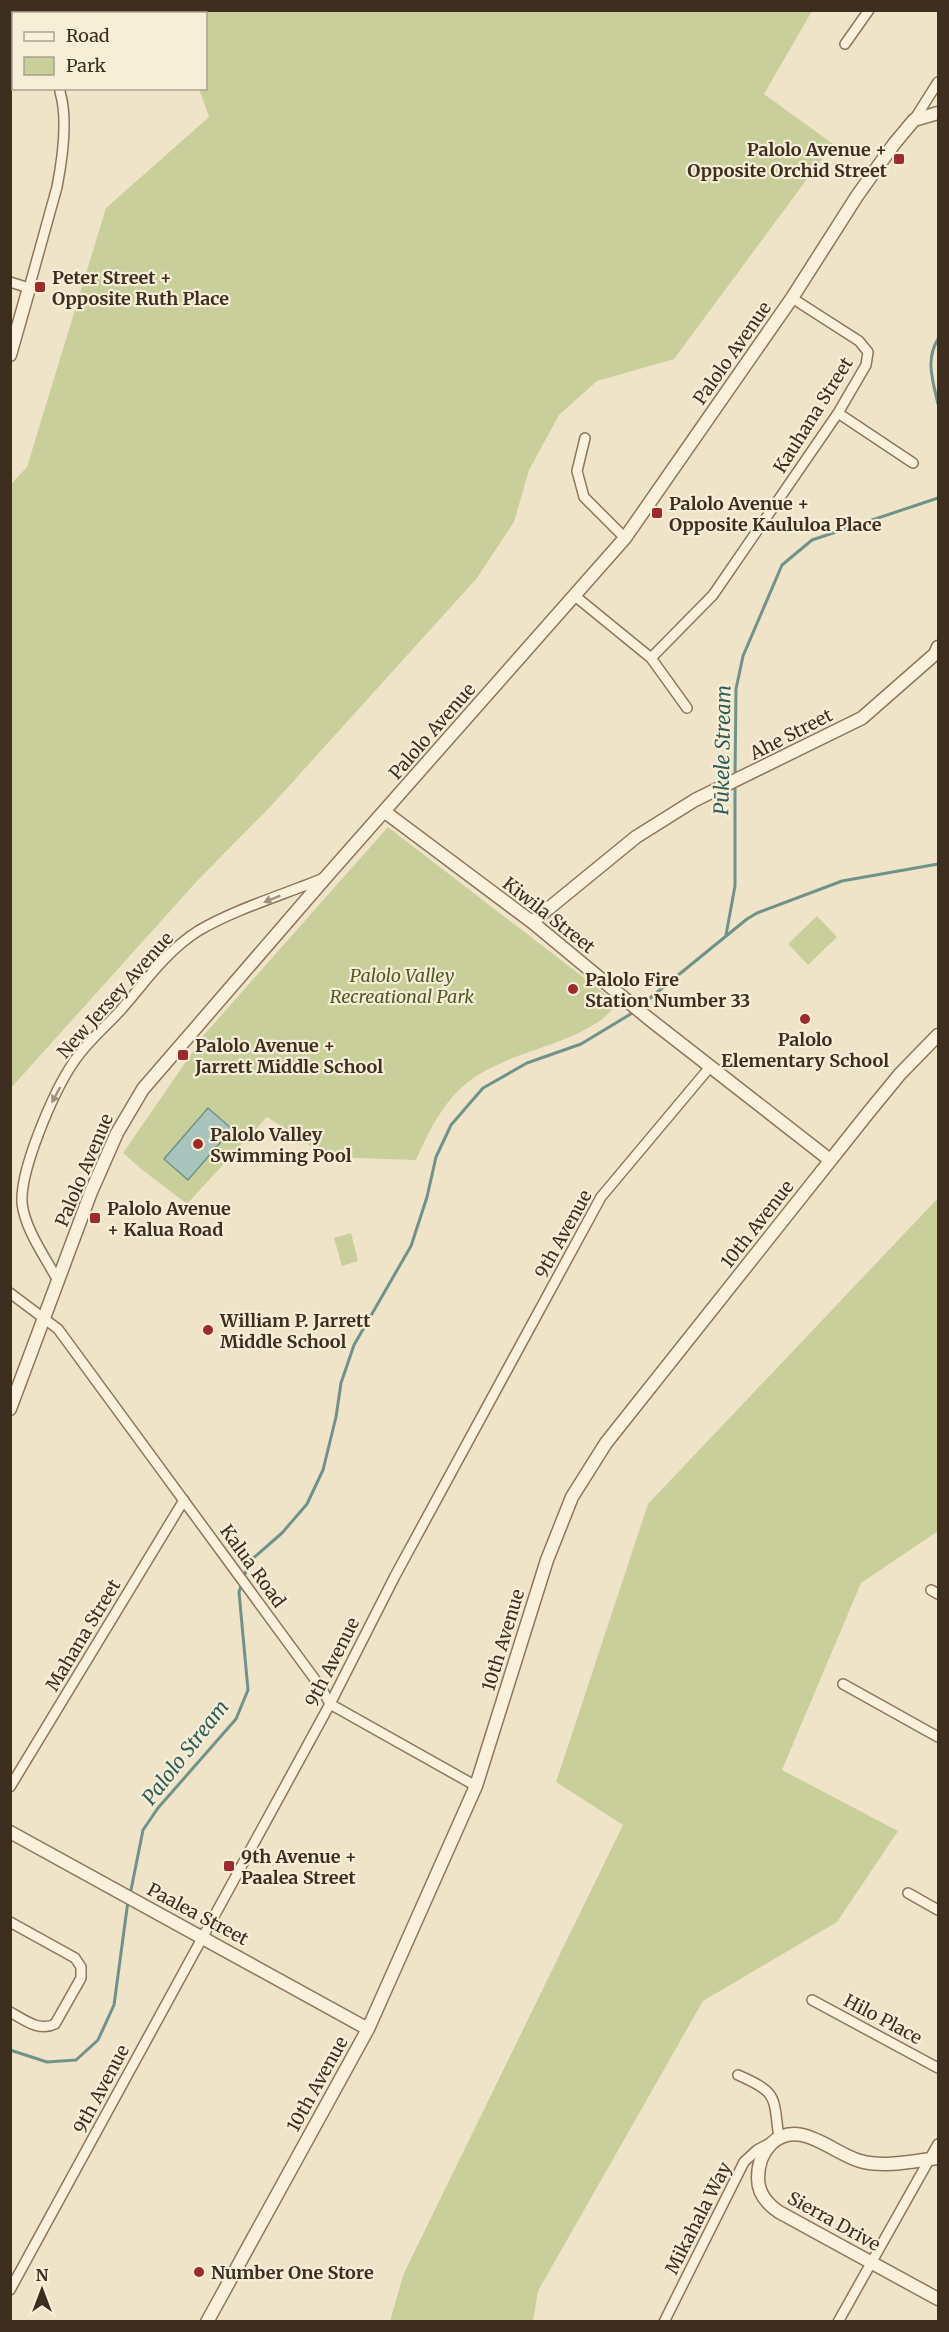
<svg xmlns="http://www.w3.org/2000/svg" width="949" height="2332" font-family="Merriweather,serif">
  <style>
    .green { fill: #c9cf9b }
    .water { fill: #a9c4bc; stroke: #6f938a; stroke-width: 1.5 }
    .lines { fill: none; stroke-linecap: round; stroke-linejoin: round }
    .stream { stroke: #6f938a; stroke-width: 3 }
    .minor-casing { stroke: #8d765c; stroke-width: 12 }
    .tertiary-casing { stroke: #8d765c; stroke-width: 15 }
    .minor { stroke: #faf1dc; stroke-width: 9 }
    .tertiary { stroke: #faf1dc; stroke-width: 12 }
    .oneway { fill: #9c907e }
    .poi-dot { fill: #9e2a2b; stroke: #f7eed8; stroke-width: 2 }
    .labels { text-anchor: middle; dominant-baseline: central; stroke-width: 4.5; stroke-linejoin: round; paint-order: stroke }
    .poi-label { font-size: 18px; font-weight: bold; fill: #3d2e20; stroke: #f7eed8; text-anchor: start }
    .street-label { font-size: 18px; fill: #3d2e20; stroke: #f7eed8 }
    .park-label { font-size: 18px; font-style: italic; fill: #4d5a26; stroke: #f7eed8 }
    .water-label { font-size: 20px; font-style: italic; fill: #2f5d5a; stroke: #f7eed8 }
  </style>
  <rect width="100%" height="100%" fill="#f0e4c8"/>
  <path class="green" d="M10 11H812L764 94 833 144 674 359 597 381 559 415 529 470 514 522 477 578 271 806 198 880 11 1088V484L27 467 106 208 209 117 199 89 206 88V14H14L13 41 11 45Z
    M388 827 618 1004C612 1009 607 1015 601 1020 564 1046 516 1051 478 1075 447 1094 430 1128 416 1160L327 1157 267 1117 187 1204 140 1168 123 1153 196 1047 195 1045Z
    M817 916 837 937 808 965 788 944Z
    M938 1198V1531L861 1583 782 1770 898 1831 837 1922 703 2001 538 2291 533 2321H390L404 2273 623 1825 556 1782 648 1504Z
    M351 1233 358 1261 342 1266 334 1238Z"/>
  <path class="water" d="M208 1108 232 1129 188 1180 164 1159Z"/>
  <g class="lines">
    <path class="stream" d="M938 339C925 360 933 381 938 404
      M735 778 736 689 743 656 782 565 812 540 938 498
      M726 935 735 886V784
      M639 1007 747 919 757 913 842 881 938 864
      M130 1895 143 1830 158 1808 236 1719 248 1690 239 1592 249 1562 282 1533 307 1504 323 1470 336 1417 341 1383 354 1345 411 1246 427 1197 436 1157 451 1125 483 1088 527 1063 581 1044 634 1012
      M10 2050 47 2062 76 2060 98 2040 114 2005 128 1901"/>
    <defs>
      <path id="minor" d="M845 44 869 10
        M914 120 938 82
        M10 282 29 288 57 187C62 161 68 118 60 92
        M838 413 913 463
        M585 438 577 471 584 497 625 538
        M575 596 651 658 713 595 838 413 866 365 868 352 859 341 792 298
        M651 658 687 708
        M58 1281C46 1258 25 1230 22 1203 20 1169 54 1091 73 1063 85 1044 104 1028 119 1012 144 984 165 952 198 931 233 910 285 894 324 878
        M10 1293 58 1329 322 1689 330 1704 476 1786
        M931 1590 938 1594
        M843 1684 938 1737
        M10 1787 184 1500
        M908 1893 938 1910
        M10 1922 75 1958 81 1967V1978L55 2024C39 2032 25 2020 10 2012
        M812 2000 938 2068
        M738 2075C779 2093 773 2096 779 2138
        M10 2290 330 1704 395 1576 601 1197 710 1067
        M664 2322 744 2162 757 2150 770 2143
        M838 2322 938 2144"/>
      <path id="tertiary" d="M10 355 29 288
        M385 812 532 922 648 1018 830 1160
        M532 922 636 837 695 800 862 718 935 654 938 647
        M10 1409 91 1192 117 1133 143 1089 326 877 625 538 792 298 857 196 894 144 914 120 938 113
        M10 1832 368 2029
        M938 2158C914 2161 884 2168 860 2161 832 2153 798 2117 771 2144 761 2154 758 2165 758 2178 758 2193 767 2204 779 2212L938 2299
        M207 2322 368 2029 476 1786 547 1560 572 1497 606 1443 868 1113 900 1074 938 1035"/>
    </defs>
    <use href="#minor" class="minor-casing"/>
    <use href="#tertiary" class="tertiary-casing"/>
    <use href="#minor" class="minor"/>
    <use href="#tertiary" class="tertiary"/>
  </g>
  <defs><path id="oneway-solid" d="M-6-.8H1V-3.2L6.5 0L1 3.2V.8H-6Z" transform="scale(1.5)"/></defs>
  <g class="oneway">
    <use href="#oneway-solid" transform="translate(272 899) rotate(158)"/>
    <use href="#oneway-solid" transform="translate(56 1095) rotate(118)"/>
  </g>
  <g class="poi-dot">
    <rect x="893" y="153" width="12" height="12" rx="3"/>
    <rect x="34" y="281" width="12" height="12" rx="3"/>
    <rect x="651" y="507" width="12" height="12" rx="3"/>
    <circle cx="573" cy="989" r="6"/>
    <circle cx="805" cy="1019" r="6"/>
    <rect x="177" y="1049" width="12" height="12" rx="3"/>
    <circle cx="198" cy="1144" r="6"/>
    <rect x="89" y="1212" width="12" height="12" rx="3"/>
    <circle cx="208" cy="1330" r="6"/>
    <rect x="223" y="1860" width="12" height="12" rx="3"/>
    <circle cx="199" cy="2272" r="6"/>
  </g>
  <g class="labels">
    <g class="poi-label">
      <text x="887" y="149" text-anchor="end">Palolo Avenue +<tspan x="887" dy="21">Opposite Orchid Street</tspan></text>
      <text x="52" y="277">Peter Street +<tspan x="52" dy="21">Opposite Ruth Place</tspan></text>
      <text x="669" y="503">Palolo Avenue +<tspan x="669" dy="21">Opposite Kaululoa Place</tspan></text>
      <text x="585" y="979">Palolo Fire<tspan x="585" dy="21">Station Number 33</tspan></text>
      <text x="805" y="1039" text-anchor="middle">Palolo<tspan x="805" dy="21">Elementary School</tspan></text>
      <text x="195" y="1045">Palolo Avenue +<tspan x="195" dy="21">Jarrett Middle School</tspan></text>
      <text x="210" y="1134">Palolo Valley<tspan x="210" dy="21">Swimming Pool</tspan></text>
      <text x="107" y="1208">Palolo Avenue<tspan x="107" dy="21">+ Kalua Road</tspan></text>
      <text x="220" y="1320">William P. Jarrett<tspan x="220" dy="21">Middle School</tspan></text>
      <text x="241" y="1856">9th Avenue +<tspan x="241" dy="21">Paalea Street</tspan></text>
      <text x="211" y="2272">Number One Store</text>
    </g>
    <g class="street-label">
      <text transform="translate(732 353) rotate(-55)">Palolo Avenue</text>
      <text transform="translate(813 415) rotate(-58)">Kauhana Street</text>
      <text transform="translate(432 731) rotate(-49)">Palolo Avenue</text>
      <text transform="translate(791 734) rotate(-27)">Ahe Street</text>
      <text transform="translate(549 915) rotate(38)">Kiwila Street</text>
      <text transform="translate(115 995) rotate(-48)">New Jersey Avenue</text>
      <text transform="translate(84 1170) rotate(-67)">Palolo Avenue</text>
      <text transform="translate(757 1224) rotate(-52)">10th Avenue</text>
      <text transform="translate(563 1234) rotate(-61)">9th Avenue</text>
      <text transform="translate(253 1566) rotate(54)">Kalua Road</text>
      <text transform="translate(83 1635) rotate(-59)">Mahana Street</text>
      <text transform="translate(503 1640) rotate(-73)">10th Avenue</text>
      <text transform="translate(332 1662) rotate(-63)">9th Avenue</text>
      <text transform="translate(198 1914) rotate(28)">Paalea Street</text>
      <text transform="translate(883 2019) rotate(28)">Hilo Place</text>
      <text transform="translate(317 2084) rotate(-61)">10th Avenue</text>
      <text transform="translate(101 2089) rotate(-62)">9th Avenue</text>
      <text transform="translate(698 2218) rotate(-63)">Mikahala Way</text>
      <text transform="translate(834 2221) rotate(29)">Sierra Drive</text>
    </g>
    <g class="park-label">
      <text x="402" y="975">Palolo Valley<tspan x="402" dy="21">Recreational Park</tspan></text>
    </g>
    <g class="water-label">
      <text transform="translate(722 750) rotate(-89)">Pūkele Stream</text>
      <text transform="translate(185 1752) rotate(-52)">Palolo Stream</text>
    </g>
  </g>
  <rect width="949" height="2332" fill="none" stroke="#3d2e20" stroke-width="24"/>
  <rect x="12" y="12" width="195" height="78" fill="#f7eed8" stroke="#ada18e" stroke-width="1.5"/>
  <rect x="24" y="32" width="30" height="9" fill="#faf1dc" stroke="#ada18e" stroke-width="1.5"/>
  <text x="66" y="42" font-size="18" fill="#3d2e20">Road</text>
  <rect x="24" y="57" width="30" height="18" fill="#c9cf9b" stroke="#ada18e" stroke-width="1.5"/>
  <text x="66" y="72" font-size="18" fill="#3d2e20">Park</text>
  <g transform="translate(42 2290)" stroke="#f7eed8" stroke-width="4.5" paint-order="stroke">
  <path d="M0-4.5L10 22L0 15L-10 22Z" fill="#3d2e20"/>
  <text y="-9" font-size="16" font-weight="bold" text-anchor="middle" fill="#3d2e20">N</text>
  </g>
</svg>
